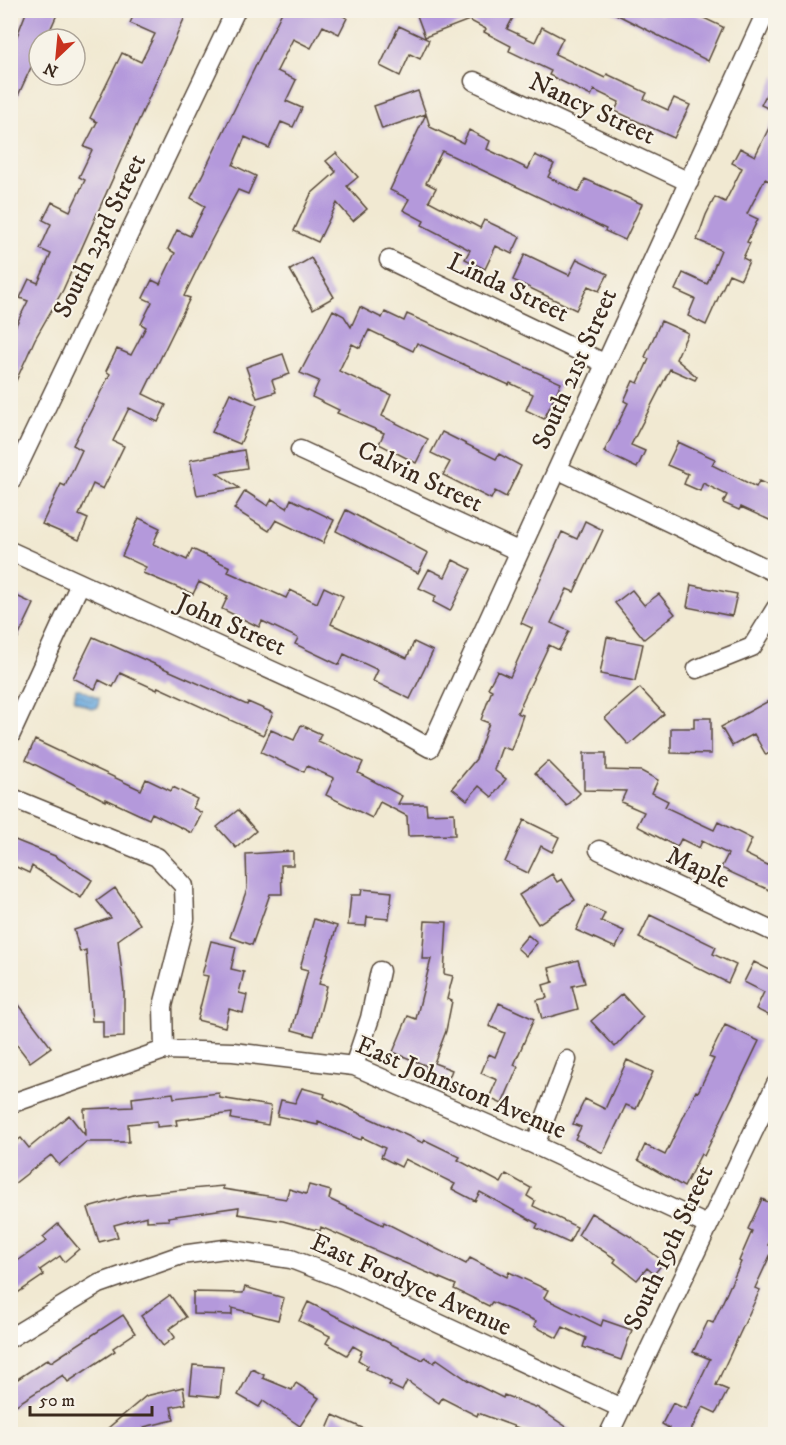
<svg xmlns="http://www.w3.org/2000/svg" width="786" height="1445" font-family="'IM FELL DW Pica',serif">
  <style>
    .water { fill: url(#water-waves); stroke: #546a7e; stroke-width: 1.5 }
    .building { fill: #b499db }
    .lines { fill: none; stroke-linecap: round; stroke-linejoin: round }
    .minor-casing { stroke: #564739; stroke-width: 21 }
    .minor { stroke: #fff; stroke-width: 18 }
    .labels { text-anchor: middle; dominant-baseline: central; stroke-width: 4.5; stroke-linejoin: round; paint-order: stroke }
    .street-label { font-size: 26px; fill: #3b2a1e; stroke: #f7f3e8 }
  </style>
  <defs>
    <pattern id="water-waves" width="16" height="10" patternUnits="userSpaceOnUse" patternTransform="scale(1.5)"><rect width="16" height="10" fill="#6dabdf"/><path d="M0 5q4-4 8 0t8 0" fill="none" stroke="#5b8bb4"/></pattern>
  </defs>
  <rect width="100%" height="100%" fill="#f7f3e8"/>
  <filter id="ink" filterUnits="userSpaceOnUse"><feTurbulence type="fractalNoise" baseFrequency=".0167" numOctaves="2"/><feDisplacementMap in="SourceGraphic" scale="12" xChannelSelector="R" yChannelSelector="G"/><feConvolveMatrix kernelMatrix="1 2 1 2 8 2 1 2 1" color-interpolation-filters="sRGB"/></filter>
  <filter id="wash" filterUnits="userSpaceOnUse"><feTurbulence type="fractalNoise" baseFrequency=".008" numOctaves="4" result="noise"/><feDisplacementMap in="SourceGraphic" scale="24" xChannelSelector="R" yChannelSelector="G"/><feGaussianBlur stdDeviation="1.35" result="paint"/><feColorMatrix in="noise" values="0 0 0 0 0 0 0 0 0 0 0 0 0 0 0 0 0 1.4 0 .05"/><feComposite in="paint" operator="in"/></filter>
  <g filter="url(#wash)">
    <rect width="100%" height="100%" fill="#f1e9d2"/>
    <path class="water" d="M76 689H80L99 698 98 707 93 709 74 700Z"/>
    <g id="blocks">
      <path class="building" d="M27 10H59L46 39H39V50L10 113V54Z
        M136 10H188L63 290 35 339 10 394V337L28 301 20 298 29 279 38 283 51 254 40 249 51 224 43 220 52 202 70 211 85 180 79 177 92 150 84 147 97 122 90 118 122 53 141 62 155 34 130 23Z
        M283 10H332L347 18 339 34 323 26 311 48 293 39 277 71 296 80 286 101 302 108 293 127 281 122 269 148 245 137 233 165 256 176 248 194 238 190 211 241 184 296 190 298 143 394 166 405 158 422 129 408 113 441 124 446 103 489 93 484 79 515 88 519 79 540 42 524 61 484 65 486 82 450 73 445 110 374 106 371 117 349 131 355 146 327 141 324 152 302 143 298 152 280 160 284 175 253 168 249 177 230 190 236 205 206 191 198Z
        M415 10H517L507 29 535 42 542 27 563 38 555 54 605 78 607 74 647 93 644 99 668 110 674 98 690 105 674 138 615 111 619 102 594 90 591 96 549 75 551 71 509 51 511 46 484 32 486 29 469 20 425 37Z
        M608 10H652L661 15 663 10H687L723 27 708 61Z
        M399 26 429 40 420 59 410 54 400 76 380 66Z
        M776 75V112L761 105Z
        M418 91 426 114 382 129 374 106Z
        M426 114 430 127 463 143 469 130 490 141 487 149 528 169 535 155 554 164 548 177 579 192 585 179 642 204 625 240 605 231 606 229 442 151 426 183 436 188 429 201 480 228 484 220 520 237 512 254 496 246 485 269 465 259 470 250 422 225 424 221 403 210 409 199 390 190Z
        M776 114V184L765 179 747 214 758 219 747 242 750 243 743 258 749 261 741 279 729 274 706 325 688 316 695 299 675 290 683 273 707 284 721 250 697 240 706 215 715 197 725 202 742 168 732 163 740 148 755 156Z
        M336 153 358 177 347 186 367 209 353 221 337 203 318 242 294 231 311 194 336 172 326 161Z
        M525 254 569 275 577 259 608 274 599 291 588 286 576 310 513 280Z
        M311 258 334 297 313 309 290 270Z
        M360 307 382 318 385 312 404 321 407 314 561 383 544 419 526 410 533 394 510 383 509 385 417 343 413 351 369 330 360 348 352 344 339 371 391 395 382 416 428 439 416 463 379 444 384 433 337 413 339 410 312 397 319 381 300 373 333 310 344 316 351 327Z
        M661 321 688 333 676 359 697 377 695 380 670 369 631 445 645 451 637 468 604 452 628 403 624 401 633 381 638 383 649 359 645 357Z
        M283 354 290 374 272 380 276 392 257 398 246 367Z
        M230 393 257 405 240 444 212 432Z
        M442 432 496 459 499 454 521 466 506 497 495 491 491 499 443 475 450 462 431 453Z
        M678 442 715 459 712 465 756 487 759 481 776 489V523L741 507 739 510 723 503 727 495 703 483 700 491 684 484 688 474 667 465Z
        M244 450 247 468 217 473 239 488 197 495 190 460Z
        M245 491 268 506 272 499 287 508 291 499 334 520 323 543 276 520 269 531 234 509Z
        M346 510 428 553 418 573 336 531Z
        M139 518 160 528 153 544 187 560 192 549 230 567 228 572 286 598 290 590 317 603 324 587 343 596 331 624 407 658 414 642 433 651 410 699 373 681 378 670 344 654 339 665 295 644 298 638 262 621 259 627 222 609 228 596 199 582 193 594 143 573 146 567 122 556Z
        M585 521 603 530 574 592 567 589 551 623 569 631 559 650 549 645 517 713 523 715 511 750 502 747 494 770 506 779 492 797 479 786 467 800 452 788 476 759 489 723 481 720 492 690 488 688 497 671 510 677 532 628 521 623 562 532 577 539Z
        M453 560 471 569 450 611 433 602 436 596 419 588 429 569 445 577Z
        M691 585 737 594 732 616 687 607Z
        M632 590 644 605 659 594 675 614 644 639 615 603Z
        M10 593 34 604 10 654Z
        M93 637 247 705 248 702 273 713 263 735 158 687 157 690 120 673 113 687 99 680 95 689 73 678Z
        M607 637 643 644 635 681 600 674Z
        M640 688 664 714 629 745 605 718Z
        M776 697V749L766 755 754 734 732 746 721 727Z
        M694 718H711V754L671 753V728H694Z
        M301 725 321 734 318 741 363 762 358 773 402 796 398 804H426L427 814 454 813 455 835 408 836 407 816 380 802 372 818 326 795 334 778 307 766 304 772 261 752 271 730 294 740Z
        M35 740 141 790 146 779 171 791 173 787 197 799 193 808 202 813 192 833 152 813 149 819 106 799V801L26 760Z
        M584 753H606V770L641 771 658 780 652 793 668 801 665 807 714 830 718 822 752 839 745 854 776 869V893L721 868 728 854 702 841 699 848 681 839 677 847 637 826 644 812 621 802 626 791 584 790Z
        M548 761 580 793 567 806 535 773Z
        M238 810 256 831 236 848 217 827Z
        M524 820 559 837 552 852 541 846 528 873 505 862Z
        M10 838 55 856 92 880 81 898 32 866 29 873 10 864Z
        M293 851V865H281L282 894H270L252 945 230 937 247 889 246 854Z
        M552 874 557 882 562 879 575 900 538 924 519 895Z
        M115 888 140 924 118 940 124 990V1037L103 1038V1021H92L86 950 80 952 74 930 111 918 97 901Z
        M362 889 392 892 389 919 367 917 366 926 348 925 351 895H361Z
        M587 905 605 913 601 921 624 931 616 948 576 930Z
        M650 915 716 947 713 954 736 965 728 983 639 938Z
        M314 919 337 926 319 984 327 986 314 1036 292 1030 308 970 300 968Z
        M425 921 447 922 444 974 453 976 447 999 452 1001 446 1031 434 1063 452 1070 447 1083 424 1074 427 1066 393 1052 408 1016 416 1019 431 959H422Z
        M528 935 537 943 526 956 517 948Z
        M211 941 236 947 231 969 244 972 239 993 247 995 243 1013 229 1009 225 1027 197 1020 208 976 202 975Z
        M578 960 585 983 572 986 578 1009 542 1019 537 1000 547 998 543 985 553 982 549 968Z
        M754 962 774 972 776 970V1019L756 1009 764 992 744 982Z
        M10 993 51 1047 30 1062 10 1036Z
        M622 994 643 1017 615 1047 591 1021Z
        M499 1003 534 1019 514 1065 518 1067 502 1104 489 1098 497 1080 481 1073 489 1054 495 1057 505 1033 489 1026Z
        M725 1025 759 1041 704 1156 701 1154 684 1187 638 1160 645 1145 665 1155 696 1091 698 1092 714 1059 709 1057Z
        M627 1060 653 1072 636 1109 626 1105 603 1153 575 1139 581 1127 573 1124 585 1099 605 1109Z
        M302 1088 325 1094 324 1097 423 1143 425 1140 460 1157 458 1160 501 1183 506 1174 531 1188 527 1196 535 1201 533 1206 577 1227 569 1243 536 1228 538 1224 480 1192 475 1201 452 1189 455 1184 405 1159 401 1167 381 1157 385 1148 362 1137 361 1140 318 1122V1125L277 1116 281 1100 295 1103Z
        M173 1093 174 1098 219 1093 220 1098 271 1106 268 1125 231 1119 232 1113 176 1120 177 1125 157 1127V1121L128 1124 129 1142H86L59 1165 51 1155 10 1187V1146L21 1138 29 1148 69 1115 85 1135 84 1109 133 1107 132 1098Z
        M309 1185 331 1191 329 1199 383 1225 384 1222 466 1264 470 1258 507 1277 509 1272 548 1290 544 1298 601 1326 603 1320 632 1330 621 1360 583 1347 586 1338 563 1327 557 1338 534 1326 536 1321 492 1302 489 1306 454 1289 456 1285 321 1227 320 1231 283 1221 238 1214 239 1207 168 1217 169 1220 147 1221V1216L114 1225 118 1237 99 1242 88 1208 137 1194 223 1186V1189L286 1199 289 1189 306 1194Z
        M762 1199 776 1206V1228L768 1245 774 1247 755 1288 760 1290 716 1385 728 1390 716 1413 703 1407 689 1434H666L669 1428 662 1424 673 1403 686 1409 710 1359 693 1352 708 1321 713 1323 741 1262 739 1261 752 1231 748 1229Z
        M591 1213 633 1238 664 1262 654 1274 647 1268 637 1280 614 1262 616 1259 578 1235Z
        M58 1224 79 1249 64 1262 60 1256 40 1270 44 1275 10 1298V1266L47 1241 43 1237Z
        M245 1287 284 1298 278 1320 232 1308V1315L193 1314V1292L243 1293Z
        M170 1295 186 1317 169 1329 175 1337 163 1346 141 1316Z
        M308 1302 423 1360 425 1357 434 1363 437 1359 469 1381 503 1398 504 1395 538 1408 577 1434H535L478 1413 477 1416 442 1398 439 1403 407 1381 402 1391 389 1385 391 1382 366 1369 368 1366 358 1360 362 1351 353 1346 347 1355 326 1343 330 1336 299 1321Z
        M123 1315 135 1333 113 1348 115 1351 68 1382 63 1375 10 1409V1384L48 1359 51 1362Z
        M193 1365 223 1367 220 1397 190 1394Z
        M252 1369 264 1375 263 1378 292 1390 296 1383 319 1398 300 1426 263 1401 259 1407 238 1395Z
        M183 1387 186 1404 171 1407 174 1420 144 1427 151 1434H101L146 1396Z
        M333 1415 376 1434H325Z"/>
    </g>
  </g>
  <g filter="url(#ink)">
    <use href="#blocks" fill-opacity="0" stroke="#564739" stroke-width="1.5"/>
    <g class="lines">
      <defs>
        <path id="minor" d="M474 81 689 182
          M389 260 604 363
          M300 450 518 551
          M559 470 776 573
          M10 483 236 10
          M10 551 378 719 430 748 767 10
          M697 669 752 647 776 608
          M10 736 80 584
          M10 797 157 857 184 886 185 919 163 1006 164 1050
          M599 850 776 933
          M354 1066 370 1018 380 971
          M10 1104 164 1050 233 1052 354 1066 535 1145 707 1225
          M535 1145 567 1060
          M10 1338 99 1284 181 1255 225 1249 291 1259 343 1279 621 1408
          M609 1434 776 1084"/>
      </defs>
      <use href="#minor" class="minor-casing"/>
      <use href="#minor" class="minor"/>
    </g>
  </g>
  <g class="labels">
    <g class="street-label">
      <text transform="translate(592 109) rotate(25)">Nancy Street</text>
      <text transform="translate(100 236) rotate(-64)">South 23rd Street</text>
      <text transform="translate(508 288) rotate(25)">Linda Street</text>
      <text transform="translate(575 369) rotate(-66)">South 21st Street</text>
      <text transform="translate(420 477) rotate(25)">Calvin Street</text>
      <text transform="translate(231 625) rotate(24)">John Street</text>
      <text transform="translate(698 868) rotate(25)">Maple</text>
      <text transform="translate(461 1088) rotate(23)">East Johnston Avenue</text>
      <text transform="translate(669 1248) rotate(-65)">South 19th Street</text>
      <text transform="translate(411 1285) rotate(24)">East Fordyce Avenue</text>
    </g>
  </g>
  <rect width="786" height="1445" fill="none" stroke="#f7f3e8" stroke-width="36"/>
  <g transform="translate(57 57) rotate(206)"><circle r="28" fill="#f7f3e8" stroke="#aca397" stroke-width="1.5"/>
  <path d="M0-4.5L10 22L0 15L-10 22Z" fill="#c8321e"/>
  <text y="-9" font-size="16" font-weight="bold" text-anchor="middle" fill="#3b2a1e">N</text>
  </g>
  <path d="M30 1406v9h122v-9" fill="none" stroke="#3b2a1e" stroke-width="3"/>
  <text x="39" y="1406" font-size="18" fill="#3b2a1e" stroke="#f7f3e8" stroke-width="4.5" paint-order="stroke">50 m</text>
</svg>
